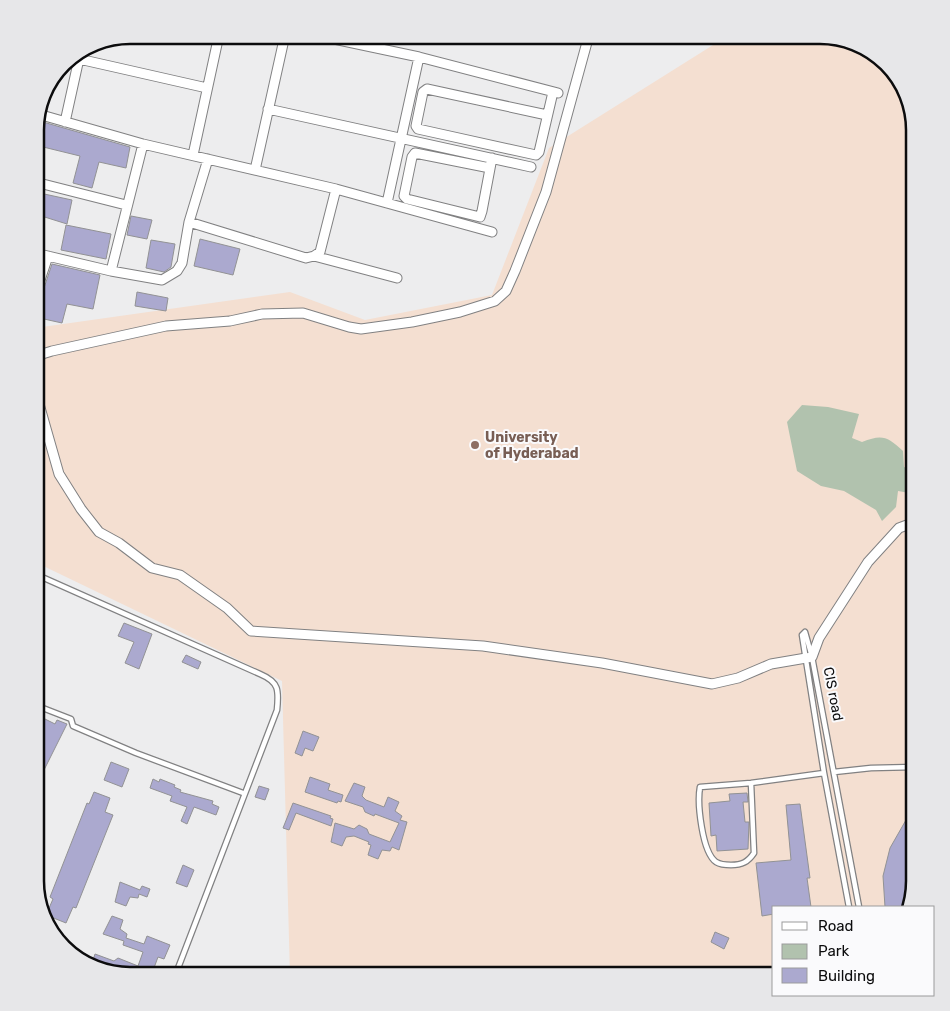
<svg xmlns="http://www.w3.org/2000/svg" width="950" height="1011" font-family="Rubik,sans-serif">
  <style>
    .education { fill: #f4dfd1 }
    .green { fill: #b1c2ae }
    .building { fill: #aba9cf; stroke: #929294 }
    .lines { fill: none; stroke-linecap: round; stroke-linejoin: round }
    .lane-casing { stroke: #818182; stroke-width: 7 }
    .street-casing { stroke: #818182; stroke-width: 11 }
    .lane { stroke: #fff; stroke-width: 4.5 }
    .street { stroke: #fff; stroke-width: 9 }
    .education-dot { fill: #8d6e63; stroke: #fafafc; stroke-width: 2 }
    .labels { text-anchor: middle; dominant-baseline: central; stroke-width: 4; stroke-linejoin: round; paint-order: stroke }
    .education-label { font-size: 14px; font-weight: bold; fill: #785e54; stroke: #fafafc; text-anchor: start }
    .street-label { font-size: 14px; fill: #0c0c0d; stroke: #fafafc }
    .rim { fill: none; stroke: #0c0c0d; stroke-width: 2.5 }
  </style>
  <rect width="100%" height="100%" fill="#ededee"/>
  <path class="education" d="M729 35H826L862 45 895 72 915 130V881L909 907H774V976H290L282 681 35 562V328L290 292 365 320 492 295 549 148Z"/>
  <path class="green" d="M802 405 828 407 859 414 852 438 862 442C882 434 887 436 903 451L904 467 915 471V494L898 491 896 507 882 521 876 510 844 491 821 486 797 471 787 422Z"/>
  <path class="building" d="M36 120 130 147 126 168 99 162 92 188 73 183 80 156 35 145Z
    M35 192 72 200 67 224 35 214Z
    M131 216 152 220 147 239 127 235Z
    M66 225 111 234 106 259 61 250Z
    M200 239 240 249 233 275 194 266Z
    M151 240 175 244 171 267 164 272 146 268Z
    M52 264 100 275 93 309 67 304 62 323 35 317V301L40 300Z
    M137 292 168 298 166 311 135 306Z
    M124 623 152 634 139 669 125 663 134 642 118 636Z
    M186 655 201 662 198 669 182 662Z
    M35 714 55 724 57 720 67 724 41 776 35 773Z
    M303 731 319 737 313 751 305 748 302 756 295 753Z
    M111 762 129 769 122 787 104 780Z
    M310 777 330 784 328 790 343 795 341 802 338 801 337 803 305 792Z
    M153 779 159 782 160 779 175 785 174 787 181 790 180 792 213 801 212 804 219 807 216 815 194 807 187 824 181 821 187 807 170 801 172 796 150 788Z
    M354 783 365 787 362 796 366 800 384 807 388 797 399 802 395 811 402 816 400 820 407 822 399 850 392 847 390 851 382 850 378 859 368 855 371 845 368 844 369 842 354 836 346 837 342 846 331 842 335 823 354 829 359 825 367 829 369 834 390 842 399 823 375 814 374 816 365 812 363 807 345 801Z
    M259 786 269 789 265 800 255 797Z
    M94 792 110 798 105 812 113 815 76 908 73 907 66 923 46 915 53 899 50 897 87 803 89 804Z
    M747 793 748 802H743L745 822H749L748 849 717 851 716 835 711 836 709 803 730 801 729 794Z
    M293 803 331 816 330 818 333 819 331 826 296 813 289 830 283 828Z
    M800 804 810 878H807L811 907H774V914L762 916 756 863 791 860 786 805Z
    M915 814V861L910 883H915L909 907H885L883 876 890 848 906 820Z
    M183 865 194 870 187 887 176 883Z
    M120 882 140 890 142 886 150 889 147 897 139 894 138 898 130 897 126 906 115 902Z
    M112 916 123 920 120 929 127 934 126 938 144 944 147 936 170 945 164 959 158 957 151 976H130L114 968 105 970 93 968 95 964 92 963 95 954 114 961 118 958 138 966 143 952 123 945 124 941 103 934Z
    M715 932 729 938 724 949 711 942Z
    M721 967 722 976H690L689 972Z"/>
  <g class="lines">
    <defs>
      <path id="lane" d="M35 574 260 674C279 682 279 690 277 710L175 976
        M35 705 71 719 73 726 136 753 243 793
        M834 772 871 768 915 767
        M824 773 802 635 805 632 812 657 859 907
        M751 783 754 853C748 862 742 865 731 865 726 865 721 865 716 862 702 852 697 803 700 787L751 783 824 773 849 907"/>
      <path id="street" d="M315 35 419 57 558 93
        M542 35 558 38 563 35
        M79 59 207 88
        M268 109 531 167
        M38 114 143 144 336 189 492 232
        M547 115 427 89 423 92 416 126 418 129 536 155 539 152 553 92
        M65 122 80 54
        M193 155 219 35
        M490 168 415 153 412 157 404 196 407 199 480 217 482 211 492 158
        M255 170 285 35
        M35 182 126 205
        M387 203 419 57
        M189 222 306 258 314 256 320 252 336 189
        M35 253 111 271 162 280 177 271 182 263 189 222 208 159
        M314 256 397 278
        M111 271 143 144
        M35 295 48 256
        M35 362 39 355 52 351 166 326 230 321 262 314 303 313 349 327 361 329 412 322 460 312 495 301 506 291 515 271 546 192 589 35
        M35 390 59 474 81 509 99 532 119 543 152 568 180 575 227 608 251 631 483 646 602 663 712 684 738 678 771 664 812 657 819 638 868 562 899 528 915 522"/>
    </defs>
    <use href="#lane" class="lane-casing"/>
    <use href="#street" class="street-casing"/>
    <use href="#lane" class="lane"/>
    <use href="#street" class="street"/>
  </g>
  <circle class="education-dot" cx="475" cy="445" r="5"/>
  <g class="labels">
    <g class="education-label">
      <text x="485" y="437">University<tspan x="485" dy="16">of Hyderabad</tspan></text>
    </g>
    <g class="street-label">
      <text transform="translate(833 694) rotate(79)">CIS road</text>
    </g>
  </g>
  <path d="M0 0H950V1011H0ZM130 44H820A86 86 0 0 1 906 130V881A86 86 0 0 1 820 967H130A86 86 0 0 1 44 881V130A86 86 0 0 1 130 44Z" fill="#e7e7e9" fill-rule="evenodd"/>
  <path class="rim" d="M130 44H820A86 86 0 0 1 906 130V881A86 86 0 0 1 820 967H130A86 86 0 0 1 44 881V130A86 86 0 0 1 130 44Z"/>
  <rect x="772" y="906" width="162" height="90" fill="#fafafc" stroke="#9b9b9c"/>
  <rect x="782" y="922" width="25" height="8" fill="#ffffff" stroke="#9b9b9c"/>
  <text x="818" y="931" font-size="15" fill="#0c0c0d">Road</text>
  <rect x="782" y="944" width="25" height="15" fill="#b1c2ae" stroke="#9b9b9c"/>
  <text x="818" y="956" font-size="15" fill="#0c0c0d">Park</text>
  <rect x="782" y="968" width="25" height="15" fill="#aba9cf" stroke="#9b9b9c"/>
  <text x="818" y="981" font-size="15" fill="#0c0c0d">Building</text>
</svg>
